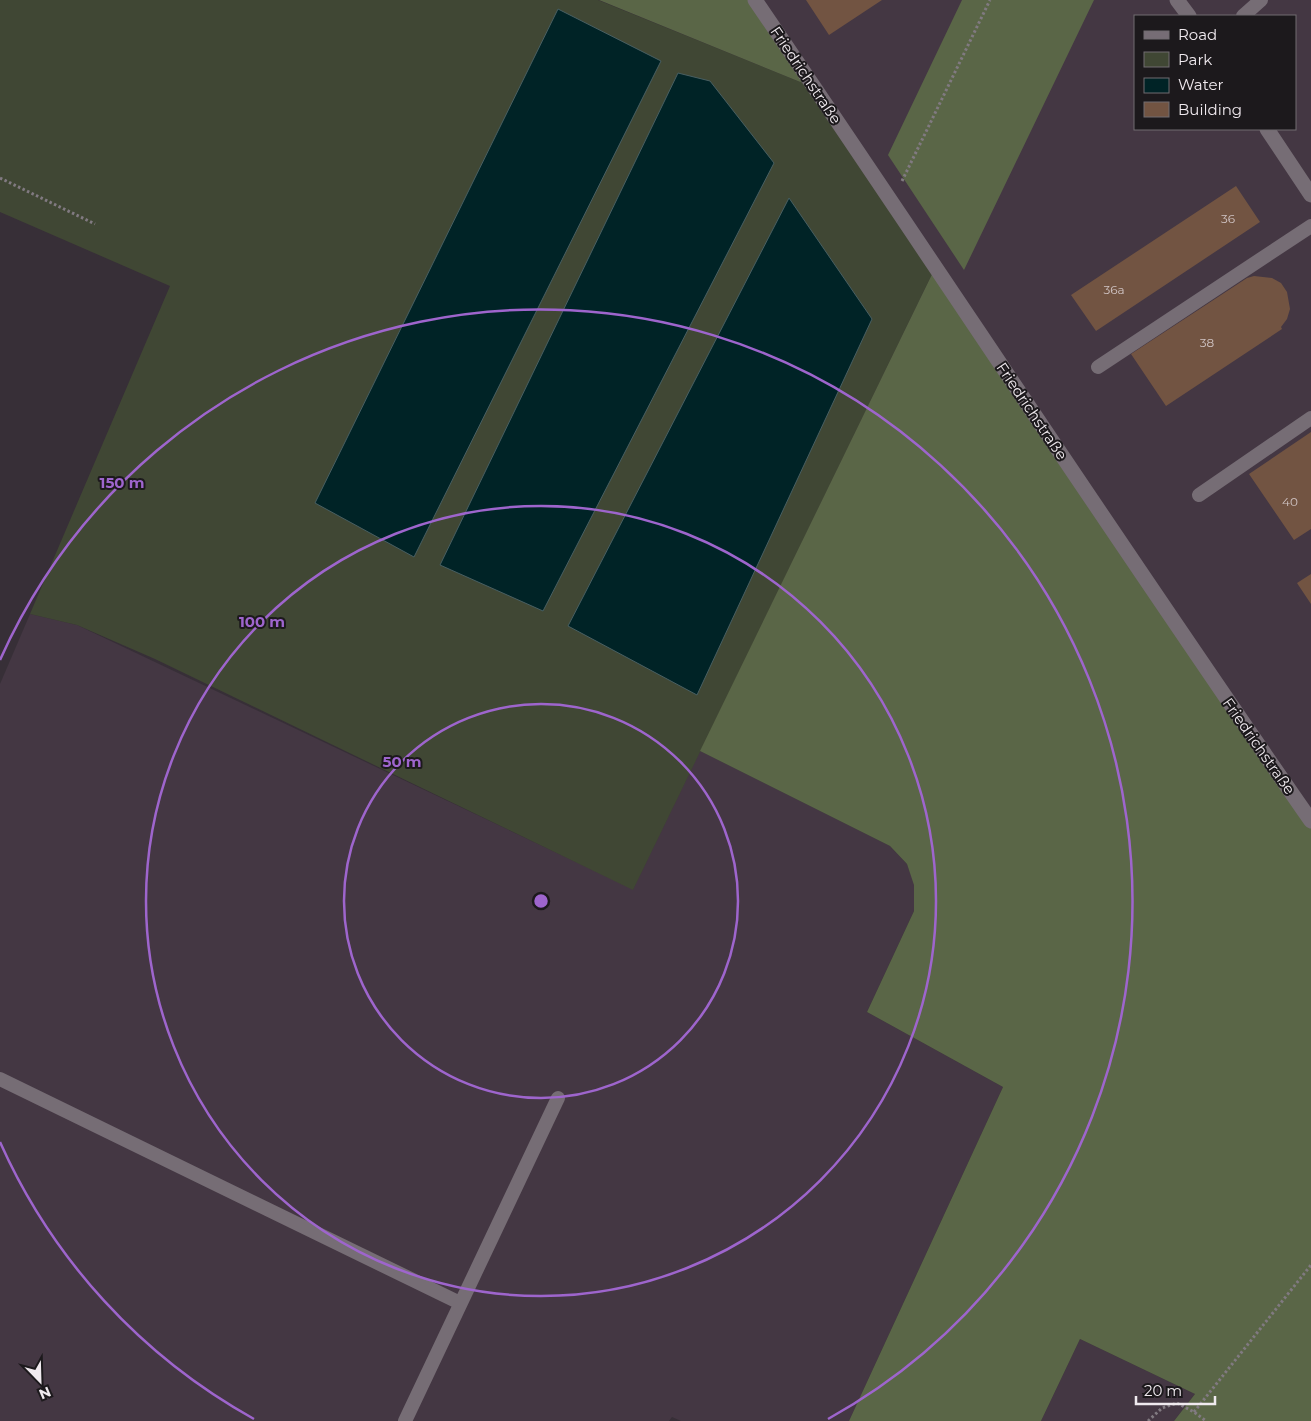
<svg xmlns="http://www.w3.org/2000/svg" width="1311" height="1421" font-family="Montserrat,sans-serif">
  <style>
    .built { fill: #443743; fill-rule: evenodd }
    .green { fill: #404734 }
    .forest { fill: #5a6647 }
    .water { fill: #002326; stroke: #485f62 }
    .building { fill: #725442 }
    .lines { fill: none; stroke-linecap: round; stroke-linejoin: round }
    .path { stroke: #817a81; stroke-width: 3; stroke-dasharray: 2.5 2.5; stroke-linecap: butt }
    .lane { stroke: #766d75; stroke-width: 14 }
    .street { stroke: #766d75; stroke-width: 15 }
    .ring { fill: none; stroke: #9e65cd; stroke-width: 2.5 }
    .labels { text-anchor: middle; dominant-baseline: central; stroke-width: 4; stroke-linejoin: round; paint-order: stroke }
    .number-label { font-size: 12px; fill: #d0c4c4 }
    .street-label { font-size: 15px; fill: #f0eaef; stroke: #1c191c }
    .centre { fill: #9e65cd; stroke: #1c191c; stroke-width: 2.5 }
    .ring-label { font-size: 15px; text-anchor: middle; font-weight: bold; fill: #9e65cd; stroke: #1c191c; stroke-width: 4; stroke-linejoin: round; paint-order: stroke }
  </style>
  <rect width="100%" height="100%" fill="#372f37"/>
  <path class="built" d="M755 0H1311V821ZM1135 16H1295V129H1135Z
    M30 614 77 625 633 889 700 751 890 846 907 864 915 885 914 911 867 1012 1003 1087 849 1421H681L672 1417 669 1421H0V684Z
    M1080 1339 1195 1394 1174 1421H1041Z"/>
  <path class="green" d="M0 0H598L815 88 936 266 633 890 155 659 77 625 30 614 170 286 0 212Z"/>
  <path class="forest" d="M599 0H755L815 88Z
    M962 0H1094L964 270 888 155Z
    M936 266 1311 821V1421H1174L1195 1394 1080 1339 1041 1421H849L1003 1087 867 1012 914 911V885L907 864 890 846 700 751Z"/>
  <path class="water" d="M558 9 661 61 414 557 315 503Z
    M678 73 710 81 774 163 543 611 440 565Z
    M789 198 872 319 697 695 568 626Z"/>
  <path class="building" d="M806 0H882L829 35Z
    M1236 186 1260 222 1096 331 1071 295Z
    M1254 276 1272 278 1281 283 1287 292 1290 309 1287 319 1281 327 1282 329 1166 406 1131 354 1247 278Z
    M1311 432V529L1294 540 1249 474Z
    M1311 574V604L1297 583Z"/>
  <g class="lines">
    <path class="path" d="M0 178 95 224
      M902 181 990 0
      M1194 1412 1311 1265
      M1148 1421 1162 1408 1177 1403 1194 1412 1206 1421"/>
    <path class="lane" d="M1243 16 1261 0
      M1098 367 1311 226
      M1199 495 1311 418
      M0 1079 460 1303
      M405 1421 558 1098"/>
    <path class="street" d="M755 0C941 273 1122 549 1311 821
      M1177 0 1189 16
      M1267 129 1311 195"/>
  </g>
  <g class="ring">
    <circle cx="541" cy="901" r="197"/>
    <circle cx="541" cy="901" r="395"/>
    <path d="M254 1419A592 592 0 0 1 0 1142M0 660A592 592 0 1 1 828 1419"/>
  </g>
  <g class="labels">
    <g class="number-label">
      <text x="1228" y="218">36</text>
      <text x="1114" y="289">36a</text>
      <text x="1207" y="342">38</text>
      <text x="1290" y="501">40</text>
    </g>
    <g class="street-label">
      <text transform="translate(806 75) rotate(56)">Friedrichstraße</text>
      <text transform="translate(1032 411) rotate(56)">Friedrichstraße</text>
      <text transform="translate(1259 746) rotate(55)">Friedrichstraße</text>
    </g>
  </g>
  <circle cx="541" cy="901" r="8" class="centre"/>
  <g class="ring-label">
    <text x="122" y="488">150 m</text>
    <text x="262" y="627">100 m</text>
    <text x="402" y="767">50 m</text>
  </g>
  <rect x="1134" y="15" width="162" height="115" fill="#1c191c" stroke="#716d70"/>
  <rect x="1144" y="31" width="25" height="8" fill="#766d75" stroke="#716d70"/>
  <text x="1178" y="40" font-size="15" fill="#f0eaef">Road</text>
  <rect x="1144" y="52" width="25" height="15" fill="#404734" stroke="#716d70"/>
  <text x="1178" y="65" font-size="15" fill="#f0eaef">Park</text>
  <rect x="1144" y="78" width="25" height="15" fill="#002326" stroke="#716d70"/>
  <text x="1178" y="90" font-size="15" fill="#f0eaef">Water</text>
  <rect x="1144" y="102" width="25" height="15" fill="#725442" stroke="#716d70"/>
  <text x="1178" y="115" font-size="15" fill="#f0eaef">Building</text>
  <g transform="translate(40 1381) rotate(157)" stroke="#1c191c" stroke-width="4" paint-order="stroke">
  <path d="M0-4L9 19L0 12L-9 19Z" fill="#f0eaef"/>
  <text y="-8" font-size="14" font-weight="bold" text-anchor="middle" fill="#f0eaef">N</text>
  </g>
  <path d="M1136 1396v8h79v-8" fill="none" stroke="#f0eaef" stroke-width="2.5"/>
  <text x="1144" y="1396" font-size="15" fill="#f0eaef" stroke="#1c191c" stroke-width="4" paint-order="stroke">20 m</text>
</svg>
